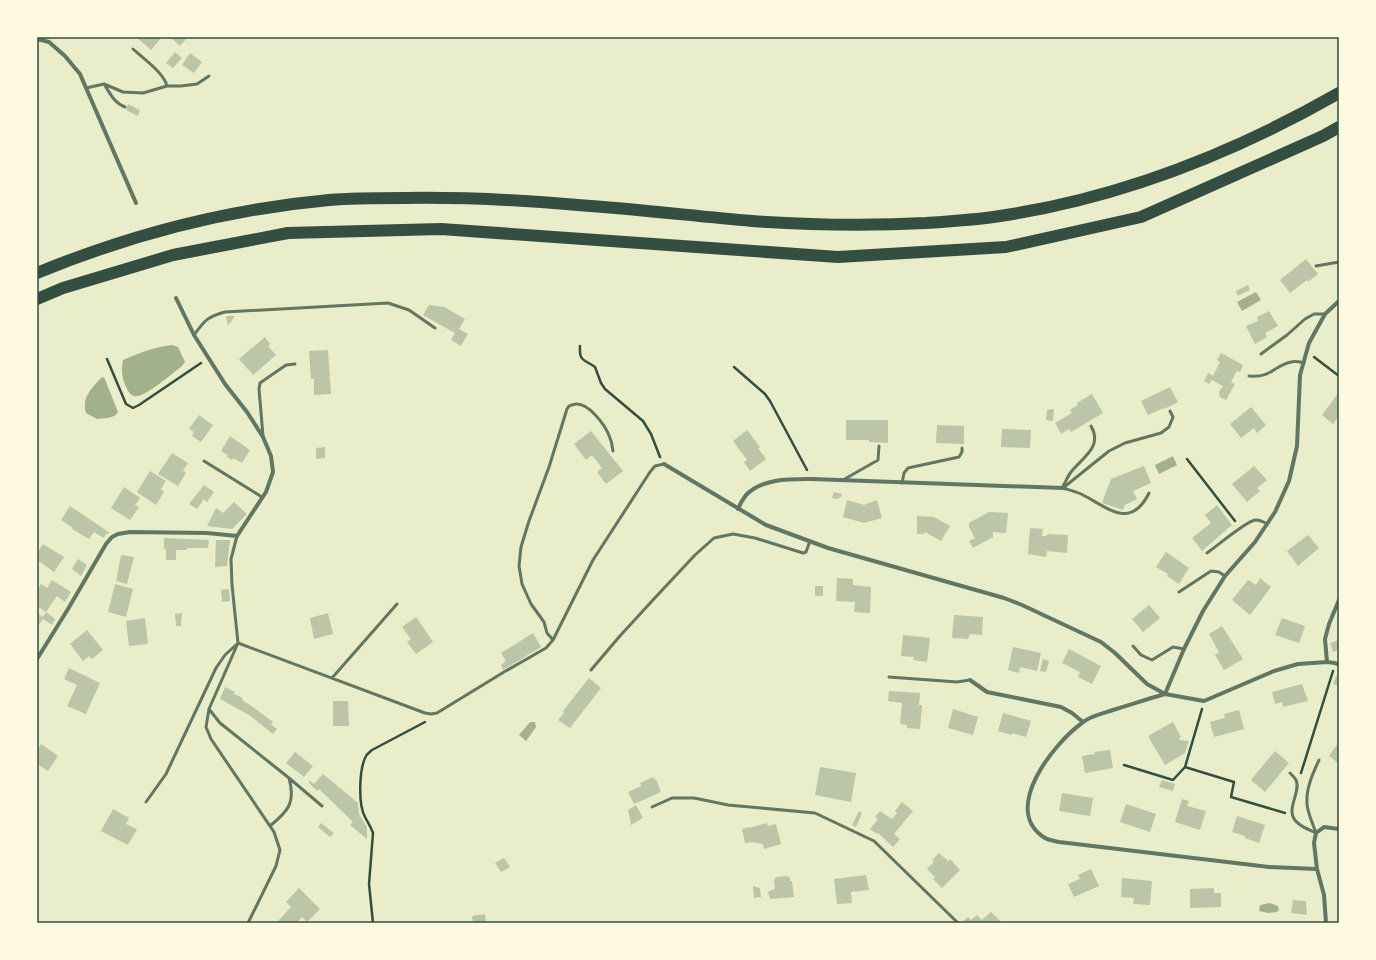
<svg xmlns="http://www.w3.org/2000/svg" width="1376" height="960" font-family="Helvetica,sans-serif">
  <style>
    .water { fill: #a3b18a }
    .building { fill: #bcc5a7 }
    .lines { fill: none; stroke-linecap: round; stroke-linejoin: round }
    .path { stroke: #344e41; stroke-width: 2.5 }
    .service { stroke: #617663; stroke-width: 3 }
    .minor { stroke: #617663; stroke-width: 4 }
    .motorway { stroke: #344e41; stroke-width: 12 }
    .neatline { fill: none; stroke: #344e41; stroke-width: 1.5 }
  </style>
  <rect width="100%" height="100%" fill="#e9edc9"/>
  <path class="water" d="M1256 292 1261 300 1242 311 1237 302Z
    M172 345 178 347 185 362 181 367C172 373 144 399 134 396 130 395 128 391 126 387 122 378 121 370 123 360 139 353 154 347 172 345Z
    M104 377 118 412C114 419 104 418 97 419L86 413C81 398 92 388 101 378Z
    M1173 456 1177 465 1159 474 1155 465Z
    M530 722H535L536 727 526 741 519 735Z
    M1270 903 1278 906 1279 910 1277 912 1268 913 1259 911 1260 905Z"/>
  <path class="building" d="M136 37H162L151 50Z
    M170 37H188L180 46Z
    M175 52 182 58 173 68 166 63Z
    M190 53 202 62 194 73 182 65Z
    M128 104 140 110 138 116 126 110Z
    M1306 259 1318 274 1308 282 1307 280 1290 293 1280 280Z
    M1248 285 1250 290 1238 296 1236 291Z
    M429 305 444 307 465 319 459 329 468 334 461 346 451 340 455 333 423 315Z
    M1269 311 1278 326 1265 333 1267 337 1255 344 1246 326 1258 321 1257 317Z
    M226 316H235L228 326Z
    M265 337 270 344 268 346 276 355 253 375 239 359Z
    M328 350 331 394 314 395V379H311L309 351Z
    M1221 353 1243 365 1240 372 1237 371 1231 382 1235 384 1226 400 1220 397 1219 392 1223 386 1212 380 1209 384 1204 381 1208 373 1213 376 1220 362 1217 360Z
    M1170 387 1178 402 1164 409V408L1148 415 1141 401Z
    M1339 392V416L1333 424 1322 415Z
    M1092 394 1103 413 1071 432 1069 429 1061 434 1055 423 1072 413 1070 410 1078 405 1077 403Z
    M1251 407 1266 425 1257 433 1254 428 1241 438 1230 424Z
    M1054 409 1053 421 1046 420 1047 410Z
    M199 415 213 425 201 442 192 436 194 432 189 429Z
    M846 420H888V443L869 442V440H846Z
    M937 425 964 426V444L936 443Z
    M1002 429 1031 430 1030 448 1001 447Z
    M747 430 760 447 758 448 766 459 750 471 744 462 747 460 733 441Z
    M591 431 623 471 606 484 597 472 602 468 592 455 586 460 574 444Z
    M230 436 250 450 242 463 233 458 232 460 227 457 228 455 221 451Z
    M325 447V458L316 459V448Z
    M172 453 188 463 183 471 186 473 178 486 158 474Z
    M1144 466 1151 483 1133 491 1137 499 1125 505 1123 510 1102 503 1111 479Z
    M1254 466 1267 480 1257 488 1260 491 1247 502 1232 484Z
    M150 471 166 481 161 489 164 492 156 505 137 492Z
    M204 485 214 492 207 502 204 499 197 509 189 504Z
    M124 487 140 498 135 505 139 507 130 520 111 508Z
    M834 492 842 494 841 497 837 499 832 498Z
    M847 500 864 505 877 500 882 518 864 523 843 517Z
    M234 502 247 514 232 529 207 526 216 508 223 513Z
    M1217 505 1232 525 1202 551 1192 538 1211 523 1205 515Z
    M70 506 82 514 110 533 106 534 104 538 94 532 89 539 72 529 73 528 61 520Z
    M989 512 1008 513 1006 533 993 532V537L973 548 969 541 975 538 969 527V523Z
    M917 516 934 517 950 526 941 541 925 532 924 534H917Z
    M1030 528 1043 529 1042 536H1046L1048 534 1068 535 1067 553 1047 551 1046 557 1028 554Z
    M1308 535 1319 548 1298 566 1287 551Z
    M164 538 187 539 209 540 208 548H187V550H176V560H166V549H164Z
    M216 540H230L227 566 215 567Z
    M43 544 64 557 54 572 37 560V553Z
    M1166 552 1189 568 1179 584 1167 576 1168 574 1156 567Z
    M121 555 134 557 127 584 116 581Z
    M78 559 87 565 81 576 72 569Z
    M837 578 853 579V585L871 587 870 613 854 612 855 602 836 601Z
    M1260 578 1271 587 1250 615 1232 600 1248 580 1256 585Z
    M52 580 71 592 65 602 57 596 46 612 37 606V590L41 584 47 588Z
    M115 584 133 589 126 617 108 612Z
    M815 586H823V596H815Z
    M229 589 230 601 222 602 221 590Z
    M1149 605 1160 618 1143 632 1132 619Z
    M46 612 55 619 52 625 43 619 37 627V613L43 617Z
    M182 613 181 626H176L175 614Z
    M328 613 333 634 314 639 310 618Z
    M954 615 983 617 982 635 970 634 968 639 952 638Z
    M416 617 433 642 416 654 407 642 411 639 402 627Z
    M145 618 148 644 129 646 126 621Z
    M1282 618 1305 626 1299 643 1275 635Z
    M1222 626 1243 659 1224 670 1215 655 1219 652 1209 634Z
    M87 630 103 650 92 659 89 656 83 661 70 644Z
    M533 633 541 647 503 670 501 665 506 661 501 653Z
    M903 635 930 638 927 662 913 660 914 657 901 656Z
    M1339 640V650L1333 652 1330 643Z
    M1013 647 1041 653 1037 671 1020 667 1019 673 1008 670Z
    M1069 649 1101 666 1092 684 1078 677 1080 672 1062 663Z
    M1043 659 1049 661 1046 672 1040 671Z
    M69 668 100 683 86 714 67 706 77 685 64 679Z
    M1336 676 1339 677V686L1333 684Z
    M589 678 601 688 570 728 558 720 564 713 563 711Z
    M1302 684 1308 701 1283 707 1282 702 1275 704 1272 692Z
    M225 687 235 692 234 694 243 698 242 700 253 707 273 722 271 724 277 729 273 734 249 715 220 699Z
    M889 691 920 693 919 705H922L920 729 907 728V725L900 724 902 703 888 701Z
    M333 701H348L349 726H333Z
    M953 709 978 717 973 735 948 728Z
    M1239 710 1244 729 1214 737 1210 722 1225 718 1224 714Z
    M1003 713 1031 721 1026 737 1012 733V735L998 731Z
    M1173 722 1181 737 1179 738 1180 740 1189 741 1185 753 1165 765 1148 736Z
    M1339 742V764L1329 756Z
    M41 744 58 756 48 771 37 764V750Z
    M1110 750 1113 768 1085 773 1082 756 1095 754 1094 752Z
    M1275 751 1289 763 1265 792 1251 780Z
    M295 752 313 766 304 777 286 763Z
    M820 767 856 773 851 802 815 795Z
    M323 774 358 803 359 814 367 827V839L350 825 353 822 319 789 317 791 308 782 310 781 314 784Z
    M653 777 655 780 656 779 661 792 634 804 628 792 641 786 640 783Z
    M1162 780 1175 784 1173 791 1159 787Z
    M1062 793 1093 798 1090 816 1059 811Z
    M1182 799 1189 801 1187 806 1206 811 1200 830 1175 822Z
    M902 802 913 811 894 834 900 839 893 847 878 833 877 834 870 829 878 819 875 817 880 811 892 819 897 813 895 811Z
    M1126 804 1156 814 1150 832 1120 822Z
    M636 805 643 818 631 825 628 810Z
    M113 809 129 818 126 824 137 829 128 845 101 831Z
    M859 811 862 813 856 827 852 825Z
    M1237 816 1265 825 1259 843 1245 838V836L1232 832Z
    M321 823 334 833 330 837 318 827Z
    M767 823 768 826 776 824 781 844 764 849 763 844 752 842 745 843 742 829 749 827V828Z
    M939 853 948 861 950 859 960 870 942 888 933 879 935 877 927 869 934 862 932 860Z
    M504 858 510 867 501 872 495 863Z
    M1091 869 1099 886 1074 897 1068 884 1080 879 1078 875Z
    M866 875 869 890 851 892 852 903 837 904 834 879Z
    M787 876 790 878V881H792L794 897 771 899 769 897V894L767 895 769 891 775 889 774 880 776 877Z
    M1122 878 1152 881 1150 905 1133 904 1134 898 1121 897Z
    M753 886 760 888 761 897 754 898Z
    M299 888 320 909 307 922 302 917 297 923H278L277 922 291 907 286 902Z
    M1214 888V893H1221V907L1190 908V889Z
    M1293 900 1306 901 1307 915 1291 913Z
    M991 912 1001 922 1004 923H965L963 921 968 917 971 920 977 915 982 920Z
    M485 914 486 923H473L472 916Z"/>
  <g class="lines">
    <path class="path" d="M580 346C579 362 584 359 595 367L601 383 605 389 643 421 651 434 660 457
      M1314 357 1339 376
      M107 359 126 404 133 408 139 405 201 363
      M734 367 765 394 770 401 807 470
      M1187 459 1235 521
      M1202 709 1185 767 1234 782 1231 797 1285 813
      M1124 765 1173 780 1185 767
      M1301 773 1333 671
      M373 923 369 884 373 833C371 827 368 823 365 817 358 804 359 769 366 756 367 754 370 752 372 750L425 722"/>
    <path class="service" d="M133 49C144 59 164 73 167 86
      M104 84C110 93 114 103 125 107
      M86 88 104 84 123 92 143 93 167 86H181L197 84 209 76
      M1316 266 1339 262
      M194 335C205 320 207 317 225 312L388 303 409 310 435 328
      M1261 354 1287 335 1305 319 1314 314H1325
      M1249 376C1272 378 1273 366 1291 362 1295 361 1300 362 1304 363
      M263 436 259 389 260 383 286 365 295 364
      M204 461 262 497
      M843 480 878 460 879 446
      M902 483 904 473 908 468 959 457 962 452V448
      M1063 486C1066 481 1068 476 1071 472 1083 457 1103 447 1091 426
      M1063 488 1109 451 1125 443 1161 433 1169 427 1173 417 1170 411
      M1063 488C1069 490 1077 492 1083 495 1108 508 1131 530 1149 493
      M237 536 231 559 232 585 238 643 425 713 431 714 437 713 504 672 546 648 553 640 593 560 650 472 655 466 664 464
      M1207 553C1217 546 1245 522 1255 520 1259 520 1264 522 1267 524
      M1179 592 1211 571 1219 572 1225 576
      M553 640 547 633 544 622 531 604 522 584 519 566 521 547 529 521 549 467 567 409C568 407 570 405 572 405 587 399 606 426 610 438 612 442 612 446 613 451
      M238 643 209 709 206 727 211 739 274 832 280 850 276 866 248 923
      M1133 646 1141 655 1152 660 1173 647 1184 649
      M591 670 619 637 652 601 695 555 714 538 733 534 755 538 803 553 806 552 810 541
      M889 677 957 682 970 680
      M332 678 397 604
      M209 709 220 723 289 778C296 803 288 811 270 826
      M1290 773C1292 775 1295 778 1296 780 1302 793 1282 812 1299 824 1304 828 1310 830 1316 833
      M289 778 322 806
      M146 802 166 774 216 668 225 655 237 644
      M652 807 672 798H694L728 805 815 813 874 841 958 923
      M1316 833C1313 824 1307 812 1307 803 1306 788 1313 773 1319 760"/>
    <path class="minor" d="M37 39 49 42 65 56 80 74 136 203
      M664 464 766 525 828 548 1004 598 1022 605 1101 642 1115 653 1147 684 1165 694 1204 701 1274 671 1298 664 1327 662 1335 663 1339 665
      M738 509C740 504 743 499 746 495 763 478 790 479 812 479L1063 488
      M37 659 68 609 106 544 112 537 118 534 130 532 207 533 237 536 266 492 273 472 271 456 263 437 247 412 225 384 194 335 176 298
      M1327 662 1325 639 1329 624 1339 600
      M970 680 987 692 1061 707 1072 713 1083 722
      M1317 869 1314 843 1316 833 1324 827 1339 829
      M1326 923 1324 895 1317 869 1269 867 1059 842C1055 841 1048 840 1045 838 1000 810 1054 743 1082 723 1090 716 1102 714 1113 710 1130 705 1147 699 1165 694L1184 649 1203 611 1225 576 1255 542 1275 512 1289 481 1297 446 1300 375 1309 343 1325 314 1339 301"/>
    <path class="motorway" d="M37 273C129 235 230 209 329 200 354 198 379 198 403 198 461 197 520 200 578 205 636 209 694 216 752 221 810 225 868 226 926 223 951 221 976 220 1000 216 1120 198 1234 153 1339 93
      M37 299 63 288 173 255 288 233 441 229 838 257 1006 247 1141 217 1323 136 1339 127"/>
  </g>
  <rect width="1376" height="960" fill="none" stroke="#fefae0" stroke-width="76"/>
  <rect x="38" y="38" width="1300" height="884" class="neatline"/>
</svg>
